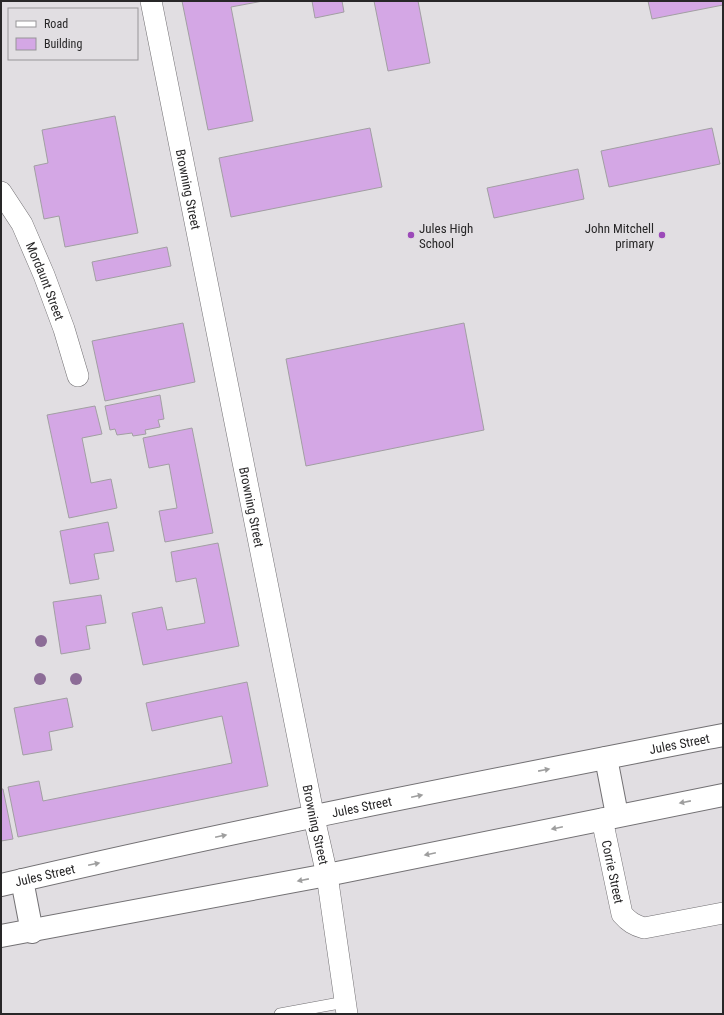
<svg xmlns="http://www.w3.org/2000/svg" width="724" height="1015" font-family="'Roboto Condensed',sans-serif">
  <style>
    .building { fill: #d4a7e5; stroke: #a29fa3 }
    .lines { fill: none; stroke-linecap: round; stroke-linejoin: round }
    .service-casing { stroke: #737174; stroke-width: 12 }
    .minor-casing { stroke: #737174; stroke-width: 22 }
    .secondary-casing { stroke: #737174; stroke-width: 24 }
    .service { stroke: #fff; stroke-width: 11 }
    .minor { stroke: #fff; stroke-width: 21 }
    .secondary { stroke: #fff; stroke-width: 22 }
    .tree { fill: #8c6c97 }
    .oneway { fill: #9e9e9e }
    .poi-dot { fill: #9c4ab9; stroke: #e1dee2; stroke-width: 1.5 }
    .labels { text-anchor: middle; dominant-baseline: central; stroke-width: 3; stroke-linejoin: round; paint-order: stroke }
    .street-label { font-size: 13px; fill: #282728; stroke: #e1dee2 }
    .poi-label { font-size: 13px; fill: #282728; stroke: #e1dee2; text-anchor: start }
  </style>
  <rect width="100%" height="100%" fill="#e1dee2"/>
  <path class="building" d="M182 1H263L231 7 253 121 208 130Z
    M312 1H342L344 12 315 18Z
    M374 1H418L430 63 388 71Z
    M648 1H723V5L652 19Z
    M115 116 138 233 65 247 59 216 44 219 34 166 48 163 42 130Z
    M370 128 382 187 231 217 219 158Z
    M712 128 720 164 609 187 601 151Z
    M578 169 584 199 494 218 487 188Z
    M167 247 171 266 96 281 92 262Z
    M183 323 195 382 105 401 92 341Z
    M464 323 484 430 306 466 286 359Z
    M160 395 164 419 158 420 160 427 145 430 146 434 133 436 132 433 117 435 115 429 110 430 105 406Z
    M95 406 102 434 82 438 91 483 111 479 117 508 69 518 47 415Z
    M192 428 213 533 165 542 159 511 177 508 169 464 149 468 143 438Z
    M108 522 114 551 94 554 99 579 70 584 60 531Z
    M218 543 239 646 143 665 132 613 162 607 167 630 205 623 196 578 176 582 171 552Z
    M101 595 106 623 86 626 90 649 61 654 53 602Z
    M247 682 268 786 18 837 8 787 39 781 43 801 232 763 222 716 152 731 146 703Z
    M67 698 73 727 49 732 52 750 23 755 14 708Z
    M1 789H3L13 839 1 841Z"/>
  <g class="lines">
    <defs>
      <path id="service" d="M280 1014 345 1002"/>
      <g id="minor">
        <path id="s1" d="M151 1 314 818 327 875 347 1014"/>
        <path id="s2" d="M1 192 22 224 44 275 64 329 78 376"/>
        <path id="s3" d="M602 819 622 914C629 922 634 925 644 928L723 913"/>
      </g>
      <g id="secondary">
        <path d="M606 758 617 815"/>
        <path d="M22 880 32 932"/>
        <path id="s4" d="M1 885C240 829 482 782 723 735"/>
        <path d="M1 936 327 875 723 795"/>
      </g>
    </defs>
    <use href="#service" class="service-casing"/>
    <use href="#minor" class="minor-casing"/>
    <use href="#secondary" class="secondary-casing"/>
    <use href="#service" class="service"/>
    <use href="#minor" class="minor"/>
    <use href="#secondary" class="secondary"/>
  </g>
  <g class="tree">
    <circle cx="41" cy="641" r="6"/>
    <circle cx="40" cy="679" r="6"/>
    <circle cx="76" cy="679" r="6"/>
  </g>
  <defs><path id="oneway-solid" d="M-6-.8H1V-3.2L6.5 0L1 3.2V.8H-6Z"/></defs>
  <g class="oneway">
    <use href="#oneway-solid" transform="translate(544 770) rotate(-11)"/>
    <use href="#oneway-solid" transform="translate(417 796) rotate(-12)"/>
    <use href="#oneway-solid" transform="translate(685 802) rotate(169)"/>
    <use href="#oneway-solid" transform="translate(557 828) rotate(168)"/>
    <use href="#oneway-solid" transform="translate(221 836) rotate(-12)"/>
    <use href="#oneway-solid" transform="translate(430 854) rotate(168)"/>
    <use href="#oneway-solid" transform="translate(94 864) rotate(-12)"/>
    <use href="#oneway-solid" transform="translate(303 880) rotate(169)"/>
  </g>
  <g class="poi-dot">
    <circle cx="411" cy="235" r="4"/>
    <circle cx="662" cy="235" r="4"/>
  </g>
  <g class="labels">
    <g class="street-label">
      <text stroke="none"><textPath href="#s1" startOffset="192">Browning Street</textPath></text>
      <text stroke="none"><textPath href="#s2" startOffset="100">Mordaunt Street</textPath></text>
      <text stroke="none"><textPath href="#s1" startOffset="516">Browning Street</textPath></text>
      <text stroke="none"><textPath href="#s4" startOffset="693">Jules Street</textPath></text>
      <text stroke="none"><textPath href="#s4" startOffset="369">Jules Street</textPath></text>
      <text stroke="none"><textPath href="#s1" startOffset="840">Browning Street</textPath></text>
      <text stroke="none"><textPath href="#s3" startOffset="54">Corrie Street</textPath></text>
      <text stroke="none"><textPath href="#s4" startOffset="45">Jules Street</textPath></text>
    </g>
    <g class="poi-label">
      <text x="419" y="228">Jules High<tspan x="419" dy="15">School</tspan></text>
      <text x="654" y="228" text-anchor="end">John Mitchell<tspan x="654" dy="15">primary</tspan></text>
    </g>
  </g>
  <rect width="724" height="1015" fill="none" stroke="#282728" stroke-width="4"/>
  <rect x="8" y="8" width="130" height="52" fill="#e1dee2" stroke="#979598"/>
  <rect x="16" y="21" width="20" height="6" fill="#ffffff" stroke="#979598"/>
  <text x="44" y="28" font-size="12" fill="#282728">Road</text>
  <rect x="16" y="38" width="20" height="12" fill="#d4a7e5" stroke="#979598"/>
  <text x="44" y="48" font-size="12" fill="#282728">Building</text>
</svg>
